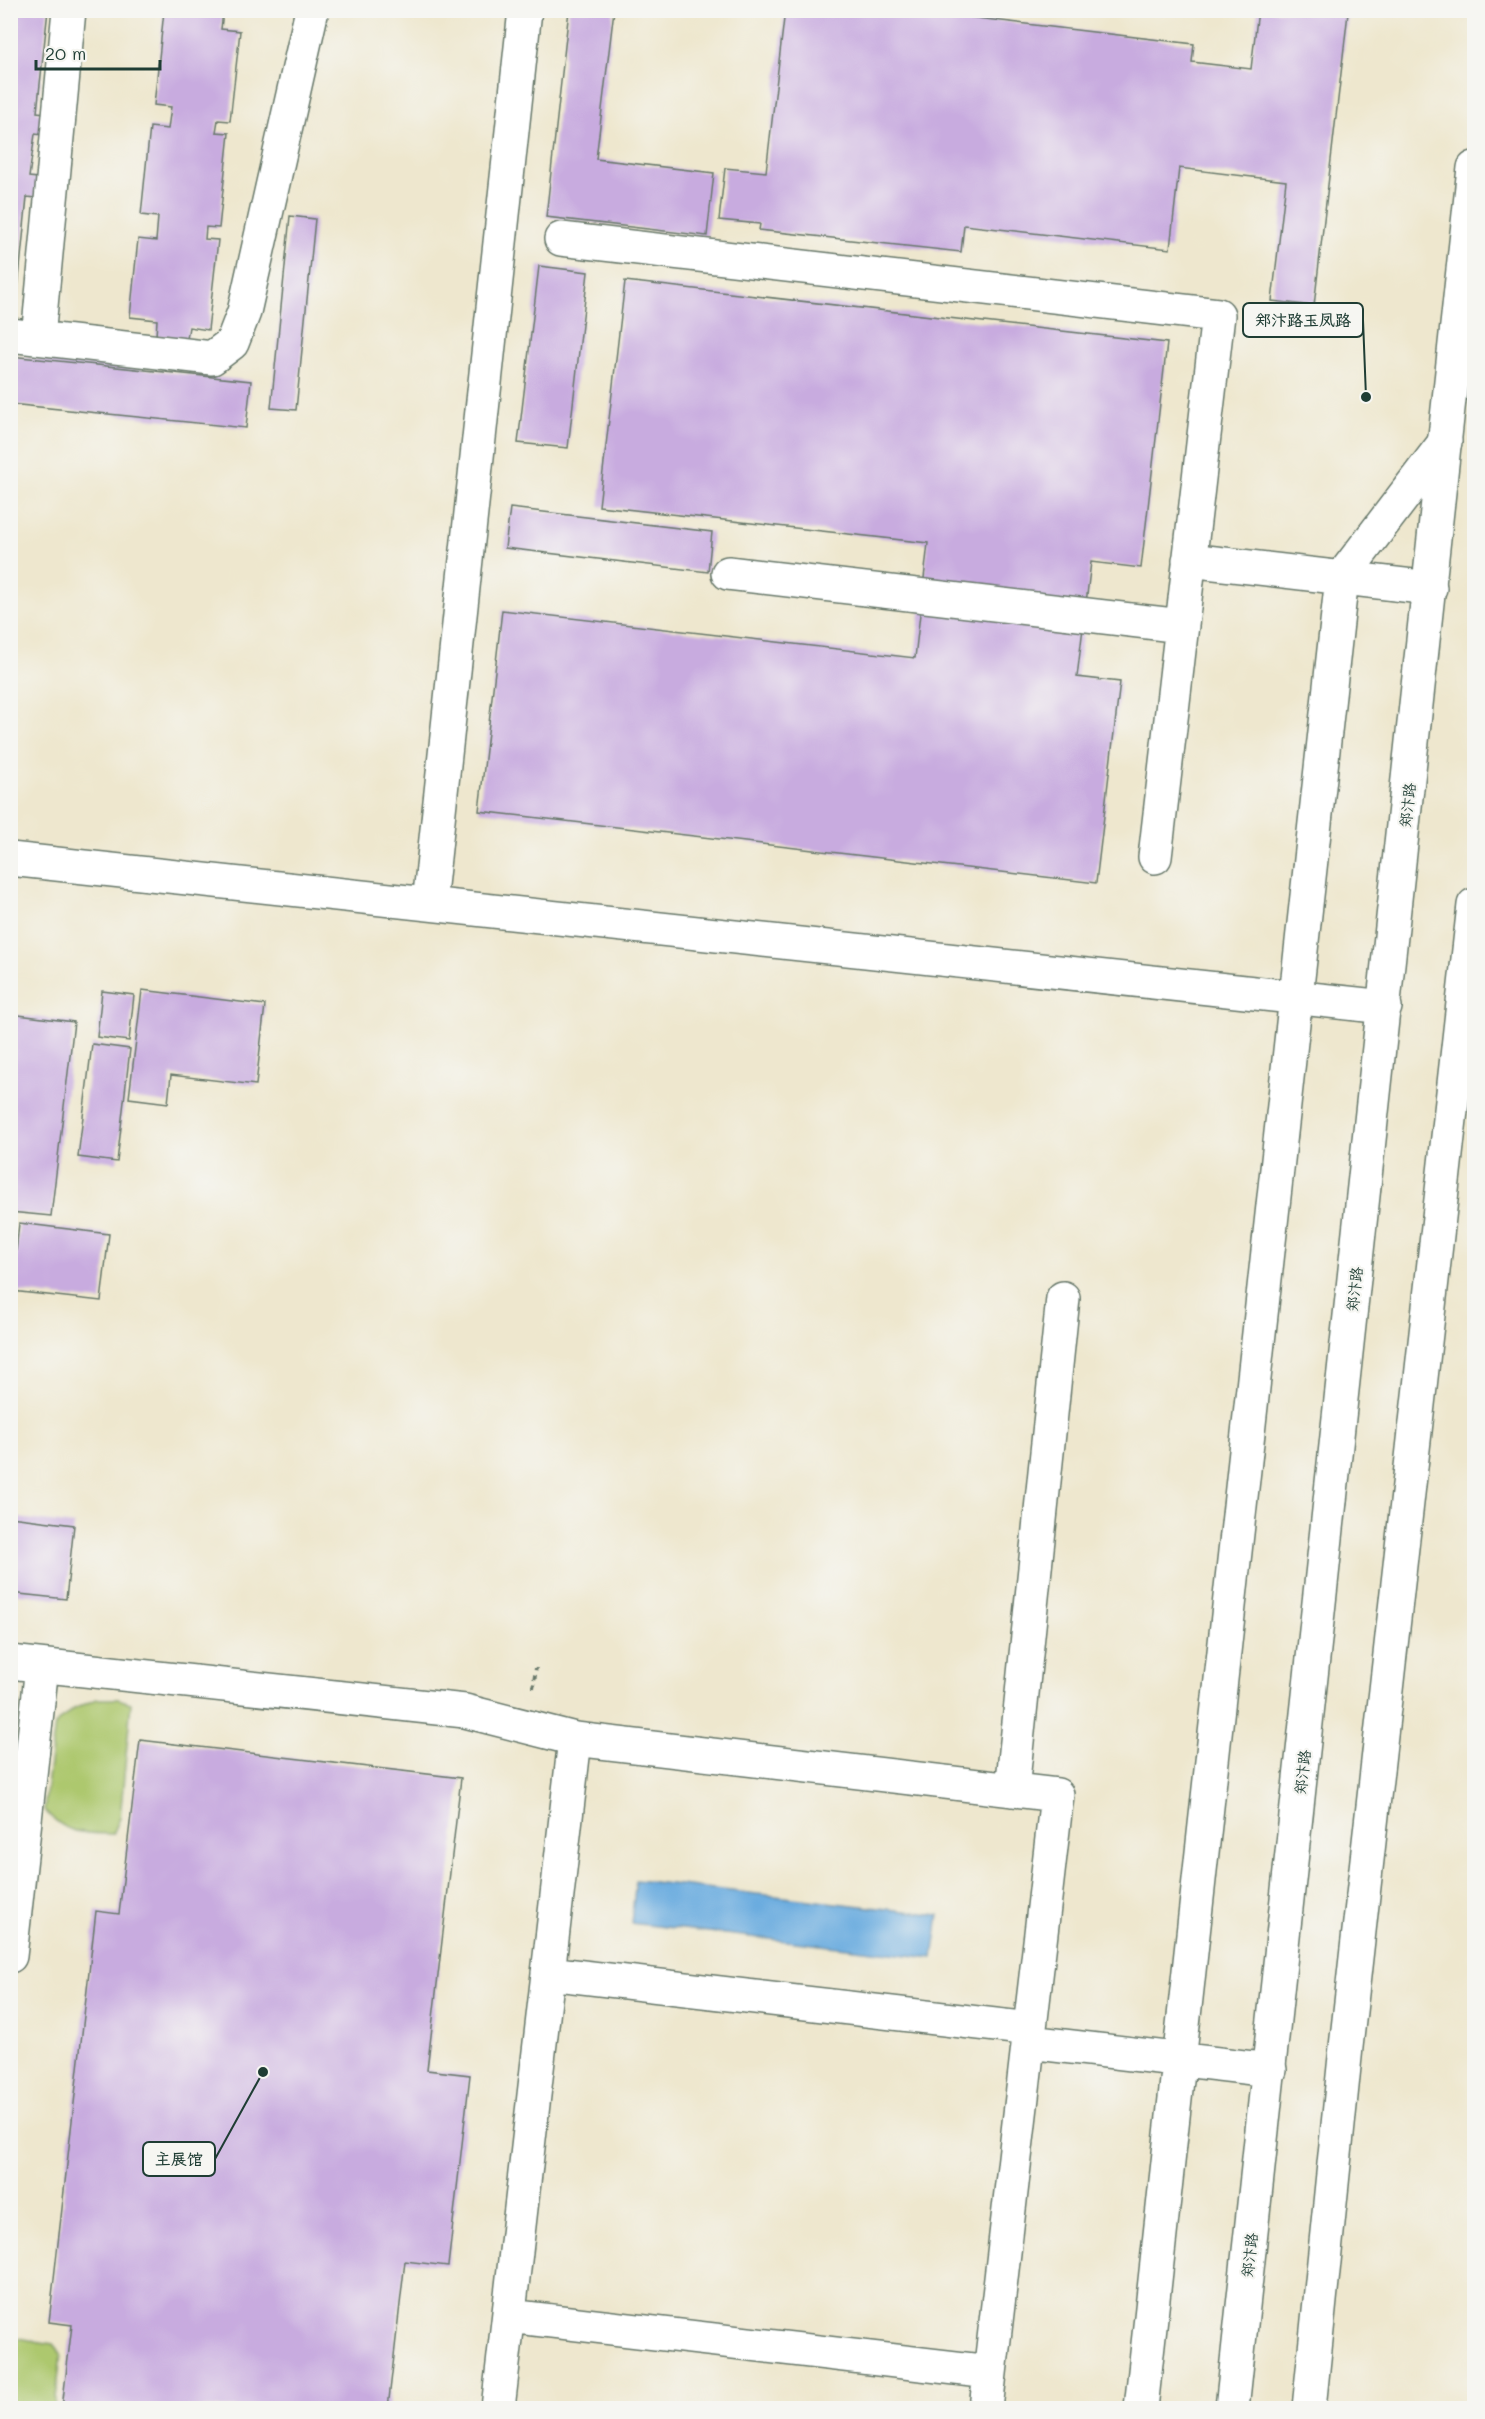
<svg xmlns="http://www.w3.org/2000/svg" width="1485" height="2419" font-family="Mali,'LXGW WenKai TC',sans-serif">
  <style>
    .green { fill: #adc86e; stroke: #668251; stroke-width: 1.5 }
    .water { fill: #6bacdf; stroke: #45748a; stroke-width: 1.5 }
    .building { fill: #c8abdf }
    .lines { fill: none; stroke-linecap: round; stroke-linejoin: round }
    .minor-casing { stroke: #67786a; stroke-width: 36 }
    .major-casing { stroke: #67786a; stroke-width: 36 }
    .path { stroke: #67786a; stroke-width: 4; stroke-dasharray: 4.5 4.5; stroke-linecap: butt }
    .minor { stroke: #fff; stroke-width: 33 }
    .major { stroke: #fff; stroke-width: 33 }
    .labels { text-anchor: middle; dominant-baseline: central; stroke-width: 4.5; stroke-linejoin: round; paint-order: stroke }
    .street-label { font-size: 15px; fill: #1f3d34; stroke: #f6f6f2 }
    .leader { fill: none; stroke: #1f3d34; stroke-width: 2 }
    .callout-dot { fill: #1f3d34; stroke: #f6f6f2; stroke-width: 2 }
    .callout { fill: #f6f6f2; stroke: #1f3d34; stroke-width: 2 }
    .callout-label { font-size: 16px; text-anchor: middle; font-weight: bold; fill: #1f3d34 }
  </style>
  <rect width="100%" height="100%" fill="#f6f6f2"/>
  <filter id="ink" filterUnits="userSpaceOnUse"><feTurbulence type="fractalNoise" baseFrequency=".0167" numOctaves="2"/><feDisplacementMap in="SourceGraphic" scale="12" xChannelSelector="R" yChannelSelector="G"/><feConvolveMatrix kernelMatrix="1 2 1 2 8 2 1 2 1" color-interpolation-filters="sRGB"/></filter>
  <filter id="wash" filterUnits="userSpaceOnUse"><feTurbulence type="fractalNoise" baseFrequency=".008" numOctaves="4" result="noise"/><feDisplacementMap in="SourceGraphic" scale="24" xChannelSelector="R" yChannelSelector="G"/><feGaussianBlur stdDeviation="1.35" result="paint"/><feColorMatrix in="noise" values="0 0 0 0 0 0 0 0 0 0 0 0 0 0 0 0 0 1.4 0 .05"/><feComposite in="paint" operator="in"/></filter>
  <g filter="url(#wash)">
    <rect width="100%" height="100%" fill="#eee7ce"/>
    <path class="green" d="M96 1699H118L131 1703 120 1818 113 1834C80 1833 68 1835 44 1810L55 1725 72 1710Z
      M11 2337 53 2344 61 2354 55 2408H11Z"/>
    <path class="water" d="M636 1880 939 1915 933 1958 631 1923Z"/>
    <g id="blocks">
      <path class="building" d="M10 10H48L37 112 45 113 43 135 35 134 29 177 38 178 36 198 27 197 16 308H10Z
        M190 10 223 12 221 29 240 31 230 121 218 120 216 132 229 133 219 228 206 227 205 239 218 240 208 330 189 327 187 339 156 336 157 320 130 317 138 239 156 241 158 217 141 215 150 127 168 129 171 107 154 105 164 11 190 14Z
        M569 10H614L596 159 714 173 707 236 546 217Z
        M785 10H909L1194 44 1192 62 1251 69 1258 10 1348 13 1314 306 1272 301 1286 181 1179 168 1170 249 964 225 961 252 759 230 760 224 719 220 725 168 766 172Z
        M290 216 315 219 296 410 271 408Z
        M539 266 588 272 568 448 518 443Z
        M625 281 1167 343 1141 568 1091 562 1077 677 1120 682 1096 883 479 811 502 610 915 658 928 543 599 506Z
        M10 356 251 381 246 428 10 404Z
        M510 508 712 532 708 572 505 548Z
        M142 990 265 1005 256 1085 171 1075 168 1103 129 1098Z
        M102 991 134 995 129 1041 97 1037Z
        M10 1014 74 1022 51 1216 10 1212Z
        M92 1044 130 1049 117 1162 78 1157Z
        M19 1223 109 1234 101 1301 12 1291Z
        M10 1517 74 1525 66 1599 10 1593Z
        M140 1740 461 1778 427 2070 470 2075 448 2266 405 2261 388 2408H62L72 2325 49 2322 96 1911 119 1914Z"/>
    </g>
  </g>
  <g filter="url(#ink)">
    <use href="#blocks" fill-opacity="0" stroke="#67786a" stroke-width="1.5"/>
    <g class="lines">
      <defs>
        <path id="minor" d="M561 239 1218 315 1155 857
          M10 335 212 358 232 343 244 312 312 10
          M38 338 69 10
          M1189 560 1430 588
          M728 573 1182 626
          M10 859 1385 1007
          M429 904 525 10
          M10 1662 465 1711 575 1739
          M1012 1790 1063 1298
          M10 1956 42 1666
          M548 1973 1030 2029
          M1029 2042 1270 2070
          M509 2316 990 2372
          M498 2408 575 1739 1057 1795 986 2408
          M1141 2408 1342 577 1445 442"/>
        <path id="major" d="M1232 2408 1474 168
          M1309 2408 1346 2047 1474 905"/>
      </defs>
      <use href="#minor" class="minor-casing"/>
      <use href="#major" class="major-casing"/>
      <path class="path" d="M533 1688 536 1668"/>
      <use href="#minor" class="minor"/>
      <use href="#major" class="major"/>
    </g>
  </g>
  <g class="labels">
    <g class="street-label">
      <text transform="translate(1407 805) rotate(-84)">郑汴路</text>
      <text transform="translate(1354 1289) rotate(-84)">郑汴路</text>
      <text transform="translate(1302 1772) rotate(-84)">郑汴路</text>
      <text transform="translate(1249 2255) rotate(-84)">郑汴路</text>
    </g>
  </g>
  <path class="leader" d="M1366 397L1363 320M263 2072L215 2159"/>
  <g class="callout-dot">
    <circle cx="1366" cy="397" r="6"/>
    <circle cx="263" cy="2072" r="6"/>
  </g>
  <g class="callout">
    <rect x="1243" y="303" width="120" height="34" rx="6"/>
    <rect x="143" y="2142" width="72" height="34" rx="6"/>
  </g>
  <g class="callout-label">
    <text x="1303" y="326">郑汴路玉凤路</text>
    <text x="179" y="2165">主展馆</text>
  </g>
  <rect width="1485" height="2419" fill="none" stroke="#f6f6f2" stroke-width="36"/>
  <path d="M36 60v9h124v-9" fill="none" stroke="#1f3d34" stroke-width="3"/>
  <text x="45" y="60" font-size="18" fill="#1f3d34" stroke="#f6f6f2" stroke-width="4.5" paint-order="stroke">20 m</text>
</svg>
